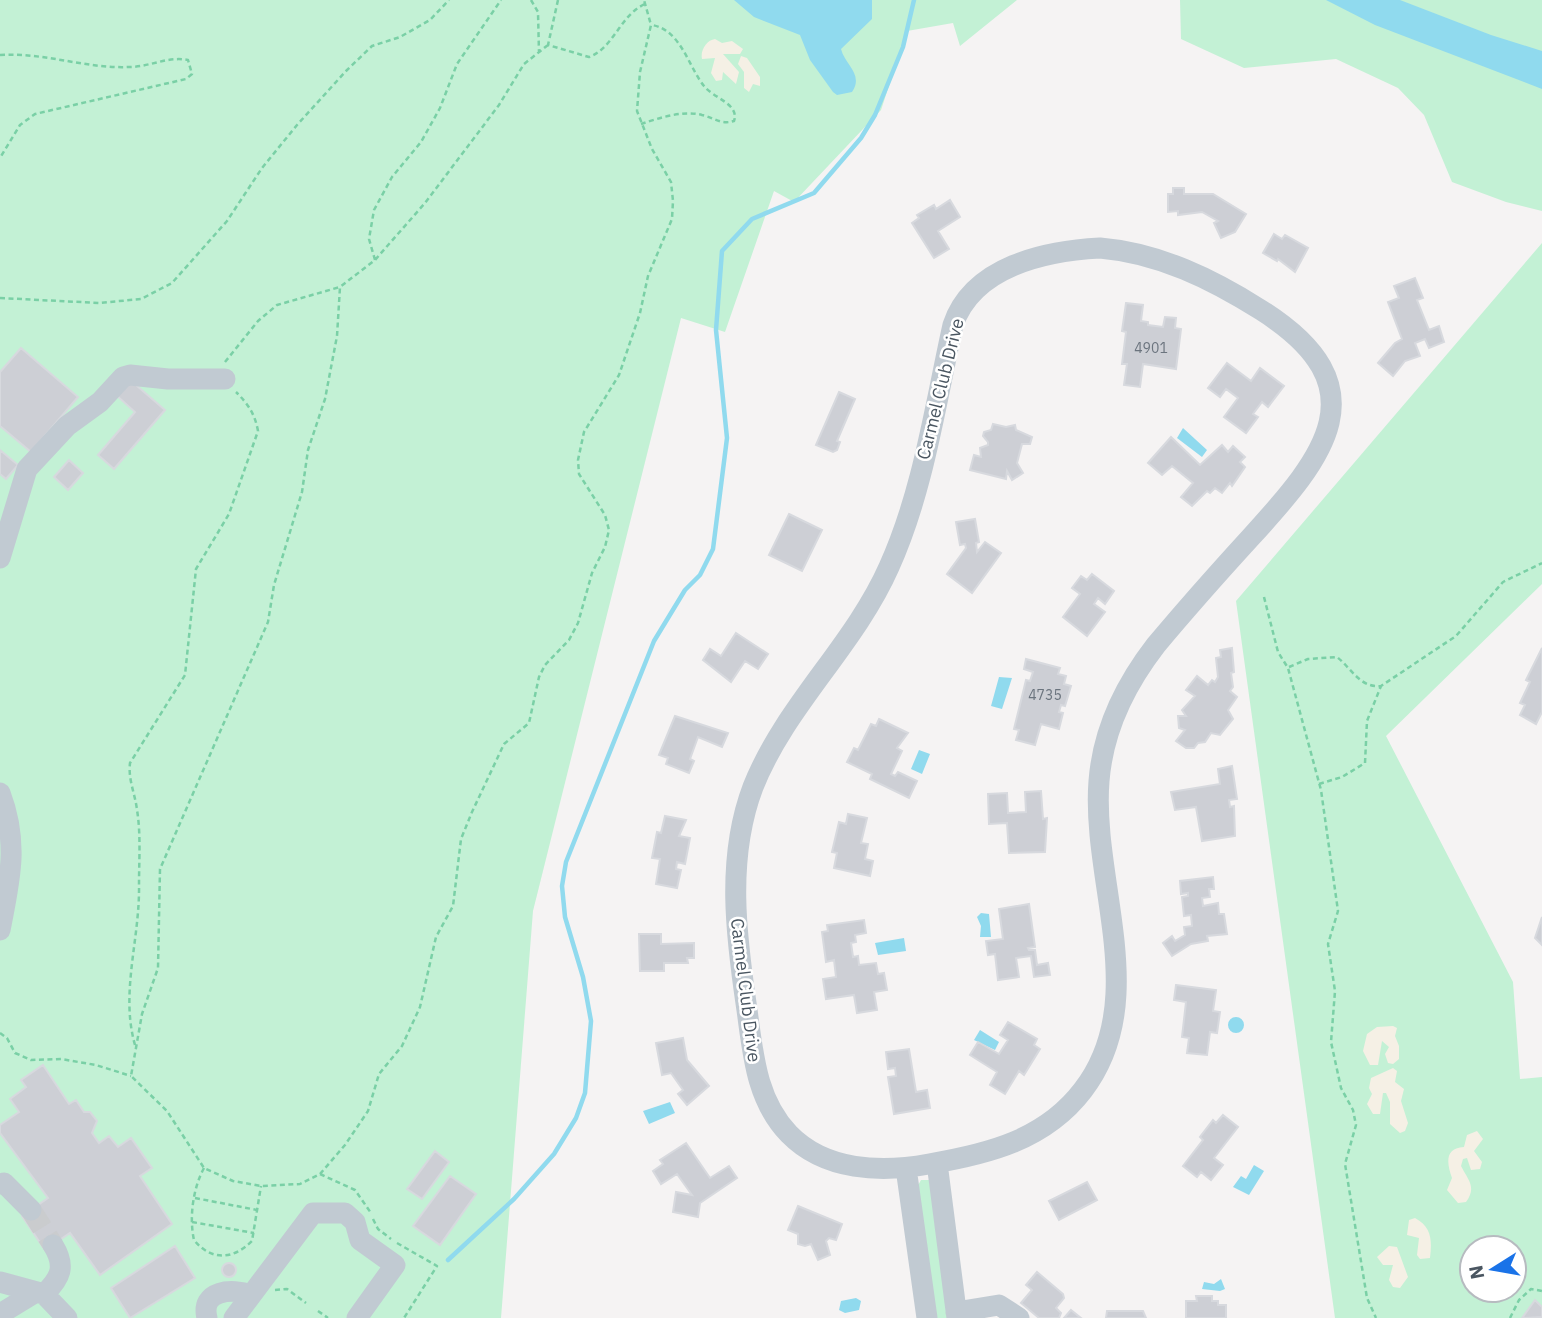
<svg xmlns="http://www.w3.org/2000/svg" width="1542" height="1318" font-family="'IBM Plex Sans',sans-serif">
  <style>
    .green { fill: #c3f1d5; fill-rule: evenodd }
    .sand { fill: #f5f0e5 }
    .water { fill: #90daee }
    .lines { fill: none; stroke-linecap: round; stroke-linejoin: round }
    .stream { stroke: #90daee; stroke-width: 4.5 }
    .building { fill: #cdcfd5; stroke: #d7d9de; stroke-width: 2 }
    .minor-tunnel { stroke: #caccce; stroke-width: 21; stroke-dasharray: 21 10; stroke-linecap: butt }
    .path { stroke: #7ad0a6; stroke-width: 2.5; stroke-dasharray: 5 3.5; stroke-linecap: butt }
    .minor { stroke: #c1cad2; stroke-width: 21 }
    .labels { text-anchor: middle; dominant-baseline: central; stroke-width: 5; stroke-linejoin: round; paint-order: stroke }
    .number-label { font-size: 14px; fill: #6b747e }
    .street-label { font-size: 18px; fill: #4a5661; stroke: #fff }
  </style>
  <rect width="100%" height="100%" fill="#f5f3f3"/>
  <path class="green" d="M0 0H1017L960 46 953 23 907 31 881 110 794 202 774 191 725 332 681 318 533 911 501 1318H0Z
    M1180 0H1542V211L1506 202 1452 182 1424 115 1398 88 1336 59 1244 68 1181 39Z
    M1542 243V584L1386 736 1513 982 1520 1079 1542 1077V1318H1335L1236 601ZM1472 1248H1514V1290H1472Z
    M921 1180H929L952 1318H934L916 1189Z"/>
  <path class="sand" d="M715 39 722 43 732 41 743 49 740 54H723L739 72 736 84 723 72 722 80 716 81 711 73 715 58 702 59C700 50 707 40 715 39Z
    M741 56 747 58 760 77V86L753 84 749 92 744 88V72L738 64Z
    M1393 1026 1397 1028 1395 1036 1399 1046V1059L1393 1064 1388 1063 1385 1054 1389 1047 1382 1041 1378 1065H1370L1363 1051 1367 1034 1377 1027Z
    M1393 1068 1397 1071 1395 1082 1404 1089 1401 1101 1408 1123 1405 1131 1400 1133 1390 1124V1102L1386 1093H1383L1380 1114H1373L1367 1104 1372 1094 1369 1088 1371 1078Z
    M1477 1131 1483 1139 1474 1151 1482 1162 1480 1169 1471 1170 1467 1158 1463 1159 1461 1166C1468 1180 1477 1187 1466 1202L1458 1203 1447 1190 1452 1178C1447 1164 1444 1148 1464 1147L1467 1135Z
    M1415 1218C1432 1227 1432 1241 1430 1258L1420 1259 1417 1255 1419 1238 1407 1235 1409 1220Z
    M1389 1246 1397 1247 1408 1277 1400 1288 1393 1287 1389 1280 1393 1265H1383L1377 1257Z"/>
  <path class="water" d="M734 0H872V19L841 49C845 65 864 74 852 92L837 95 833 92 810 60 800 35 754 17Z
    M1326 0H1400L1491 35 1542 51V89L1375 25Z
    M1183 428 1207 450 1202 457 1177 438Z
    M999 677 1012 678 1002 709 991 706Z
    M919 750 930 754 922 774 911 769Z
    M981 913 989 914 991 937H980L981 926 977 917Z
    M904 938 906 951 878 955 875 943Z
    M1228 1025a8 8 0 1 1 16 0a8 8 0 1 1-16 0Z
    M980 1030 999 1042 995 1050 974 1040Z
    M670 1102 675 1113 649 1124 643 1111Z
    M1254 1165 1264 1171 1249 1195 1233 1187 1241 1176 1246 1179Z
    M1221 1279 1225 1289 1220 1291 1202 1289 1204 1282 1214 1284Z
    M856 1298 861 1301 859 1310 845 1313 839 1310 841 1301Z"/>
  <g class="lines">
    <path class="stream" d="M448 1260 514 1199 554 1154 576 1118 585 1093 591 1021 583 977 565 917 562 886 566 862 654 641 685 590 700 575 713 549 727 438 716 330 722 251 752 219 814 193 861 138 875 115 903 47 914 0"/>
  </g>
  <path class="building" d="M1173 188H1184V194H1213L1246 214 1235 232 1221 238 1214 223 1218 221 1202 212 1178 215V211L1168 212V194H1173Z
    M950 200 960 217 938 231 949 249 934 258 912 223 919 218 917 215 934 205 936 209Z
    M1274 234 1282 239 1285 235 1308 248 1295 272 1278 259 1277 261 1263 253Z
    M1415 278 1423 298 1417 300 1429 330 1439 326 1444 342 1429 348 1425 339 1415 343 1420 356 1405 361 1393 376 1378 363 1395 343 1402 339 1388 302 1399 298 1394 286Z
    M1126 303 1143 305 1141 321 1148 322V325L1163 327 1165 317 1176 318 1175 328 1181 329 1176 369 1143 364 1140 387 1124 385 1127 364H1122L1126 332 1122 331Z
    M21 348 78 397 31 452 0 426V372Z
    M1227 363 1251 381 1260 368 1284 386 1268 407 1262 402 1253 414 1258 417 1246 433 1224 417 1238 398 1226 389 1220 397 1208 388Z
    M129 379 165 410 114 469 98 455 135 412 116 395Z
    M839 392 855 399 837 441 840 442 837 450 833 452 816 445Z
    M993 424 1006 427 1015 425 1016 430 1032 437 1030 444H1022L1017 463 1023 473 1012 480 1007 471 1006 479 970 470 974 455 981 457 980 448 988 445V442L983 436 984 432 991 430Z
    M1171 437 1200 465 1222 445 1228 452 1233 446 1245 457 1240 462 1245 467 1232 486 1230 483 1222 493 1215 488 1210 493 1207 491 1192 506 1181 497 1193 483 1172 466 1162 475 1148 463Z
    M0 450 18 465 6 479 0 474Z
    M69 460 83 473 68 490 54 477Z
    M789 514 822 530 802 571 769 555Z
    M975 519 979 542 976 543 977 552 985 542 1001 553 972 593 947 574 966 548 965 544 960 545 956 522Z
    M1092 574 1114 591 1105 604 1098 598 1094 604 1105 612 1087 636 1063 617 1080 594 1072 588 1081 576 1087 580Z
    M736 633 768 654 758 669 745 661 731 682 703 660 710 649 721 656Z
    M1232 648 1234 672 1231 673 1233 687 1230 691 1237 697 1228 710 1233 719 1220 735 1211 733 1205 742 1198 743 1194 748H1186L1176 741 1185 730 1179 728 1178 716H1186L1182 710 1195 696 1186 690 1197 676 1208 685 1212 680 1215 682 1218 677 1216 658 1221 657 1220 650Z
    M1542 648V712L1536 724 1520 715 1525 705 1520 703 1530 682 1526 680Z
    M1026 659 1060 668 1058 674 1066 676 1064 684 1071 686 1065 706 1061 705 1059 712 1063 713 1059 729 1041 724 1035 745 1016 740 1019 730 1014 729 1026 680 1030 681 1033 672 1024 669Z
    M675 716 728 733 722 747 698 737 690 759 694 761 689 773 666 764 668 758 659 755Z
    M879 719 908 733 897 748 902 751 891 774 895 776 898 772 917 781 909 798 870 779 872 774 847 762 854 748 858 750 871 724 876 726Z
    M1232 766 1237 799 1229 800 1230 807 1234 806 1235 836 1202 841 1196 807 1175 810 1171 792 1220 784 1218 769Z
    M1041 791 1043 819 1047 818 1045 852 1009 853 1007 823 989 824 988 794 1007 793 1008 813 1026 812 1025 792Z
    M848 814 867 818 861 843 868 844 865 859 873 861 870 876 834 868 837 853 832 852 839 822 846 824Z
    M665 816 686 820 679 836 690 838 685 864 677 862 676 869 681 870 677 888 656 884 660 859 652 858 657 832 661 833Z
    M1213 877 1214 889H1209L1210 897 1202 898 1203 906 1218 903 1219 914H1224L1227 934 1207 936 1208 941 1191 944 1172 956 1163 943 1172 936 1175 941 1185 935 1184 927 1192 926 1191 915 1184 916 1182 897 1188 896V893L1181 894 1180 881Z
    M1029 904 1035 947 1028 948 1029 950H1035L1037 965 1048 963 1050 975 1034 977 1031 956 1016 958 1019 977 998 980 995 954 988 955 986 941 1003 939 999 909Z
    M1542 917V945L1535 938Z
    M864 920 866 933 855 935 856 942 851 943 853 957 858 956 859 965 876 963 878 974 884 973 887 990 874 992 877 1010 857 1013 854 995 826 999 823 979 836 977 834 960 826 962 822 932 828 931 827 925Z
    M639 934H661V944L694 943V958H687L688 963H664V971H640Z
    M1176 985 1216 990 1213 1011 1220 1012 1217 1033 1210 1032 1207 1055 1187 1053 1189 1038 1182 1037 1186 1002 1174 1000Z
    M1008 1022 1037 1039 1034 1045 1040 1049 1024 1075 1019 1071 1005 1094 990 1085 997 1072 970 1055 978 1042 999 1054 1008 1040 1000 1035Z
    M683 1038 687 1060 709 1086 687 1105 678 1094 683 1090 671 1073 662 1075 656 1043Z
    M909 1049 916 1092 927 1090 930 1108 894 1114 888 1077 896 1076 895 1068 888 1069 886 1052Z
    M43 1065 69 1104 76 1100 84 1112H90L97 1121 92 1133 99 1143 109 1136 118 1147 131 1138 152 1168 140 1176 172 1224 100 1275 70 1233 45 1250 22 1216 48 1198 0 1133V1125L19 1112 10 1099 26 1087 21 1080Z
    M1223 1115 1238 1127 1214 1158 1223 1165 1211 1180 1201 1172 1197 1177 1183 1166 1203 1140 1200 1137 1213 1120 1216 1123Z
    M686 1143 710 1178 729 1166 737 1178 700 1203 698 1217 673 1212 676 1192 692 1195 677 1174 661 1184 653 1171 663 1164 660 1160Z
    M435 1151 449 1162 422 1199 407 1189Z
    M450 1176 476 1194 440 1245 413 1226Z
    M1087 1182 1097 1200 1059 1220 1049 1201Z
    M798 1206 842 1224 836 1240 829 1238 826 1241 830 1255 818 1260 811 1244 805 1246 798 1244V1234L788 1230Z
    M175 1246 195 1278 130 1318 111 1288Z
    M222 1270a7 7 0 1 1 14 0a7 7 0 1 1-14 0Z
    M1037 1272 1063 1294 1064 1298 1056 1308 1061 1313 1059 1318H1039L1021 1303 1032 1290 1026 1285Z
    M1196 1296H1212V1301H1218V1305H1226V1318H1186V1301H1197Z
    M1535 1300 1542 1307V1317L1522 1318Z
    M1071 1310 1081 1318H1064Z
    M1107 1311H1143L1146 1318H1106Z"/>
  <g class="lines">
    <path class="minor-tunnel" d="M31 1210 53 1245"/>
    <path class="path" d="M531 0 538 12 539 53
      M558 0 548 45 589 57C614 48 620 15 645 4
      M548 45 524 64 499 105 425 203 375 260 340 287 337 336 325 399 308 450 302 492 274 585 268 622 160 869 158 968 142 1014 131 1076 167 1111 204 1168 233 1181 261 1186 300 1184 320 1174 345 1145 368 1111 379 1074 402 1046 420 1007 436 937 453 906 461 839 472 812 504 744 529 723 539 677 545 665 569 640 578 623 592 573 605 547 609 530 605 515 579 474 578 460 584 432 619 375 640 313 648 276 672 219 673 201 671 182 652 149 637 111 640 72 651 25 644 0
      M0 55C44 52 86 69 129 67 150 67 167 56 188 60L192 74 186 79 35 114 20 125 0 158
      M641 124C659 118 683 110 702 115 715 118 721 125 734 121 740 104 713 98 704 86 688 66 681 30 652 25
      M375 260 369 239 374 210 392 177 421 142 440 108 457 64 501 0
      M0 298 99 303 141 299 172 283 227 221 262 168 297 125 346 71 372 46 400 37 430 20 449 0
      M225 362 258 321 277 305 340 287
      M1264 597 1278 652 1288 668 1321 790 1338 911 1328 944 1335 991 1331 1042 1341 1088 1353 1110 1356 1125 1345 1164 1367 1298 1376 1318
      M1289 667 1308 659 1337 657C1352 669 1360 688 1381 686L1456 636 1503 582 1542 563
      M1319 784 1342 777 1365 763 1367 721 1381 686
      M0 1033 7 1038 15 1053 31 1060 61 1059 96 1065 131 1076
      M135 1045C120 993 140 939 139 885 139 861 141 834 137 810 135 793 128 780 130 763L185 675 196 569 229 514 258 431C255 414 248 404 236 392
      M204 1168C193 1188 189 1218 194 1240 211 1261 233 1260 252 1241L261 1186
      M320 1174 355 1190 371 1213
      M195 1198 257 1210
      M373 1219 378 1229 391 1239
      M192 1222 254 1233
      M397 1243 437 1266 404 1318
      M275 1290 287 1289 306 1303
      M318 1311 328 1318
      M1510 1318 1519 1300 1531 1289 1542 1291"/>
    <path class="minor" d="M1100 248C1159 253 1212 279 1261 310 1383 387 1324 457 1251 537 1219 572 1187 608 1156 645 1125 685 1103 729 1099 781 1091 882 1152 1000 1083 1090 1045 1140 988 1154 929 1164 881 1173 825 1171 789 1134 756 1100 753 1053 747 1010 736 936 726 858 753 787 785 706 854 646 889 567 923 492 935 406 953 325 973 266 1045 251 1100 248Z
      M0 558 27 469 67 426 100 402 123 377 130 375 168 379H225
      M0 793C19 843 10 879 0 930
      M937 1163 957 1318
      M906 1168 927 1318
      M0 1184 4 1183 31 1210
      M0 1282 44 1294 67 1318
      M44 1294C61 1278 66 1266 53 1245
      M956 1312 999 1305 1019 1318
      M0 1314 36 1292
      M207 1318C200 1290 232 1288 251 1295
      M234 1318 313 1213H345L355 1222 360 1240 395 1265 357 1318"/>
  </g>
  <g class="labels">
    <g class="number-label">
      <text x="1151" y="348">4901</text>
      <text x="1045" y="695">4735</text>
    </g>
    <g class="street-label">
      <text transform="translate(940 389) rotate(-76)">Carmel Club Drive</text>
      <text transform="translate(746 990) rotate(83)">Carmel Club Drive</text>
    </g>
  </g>
  <g transform="translate(1493 1269) rotate(259)"><circle r="33" fill="#ffffff" stroke="#b7bbc0" stroke-width="2"/>
  <path d="M0-5L12 26L0 18L-12 26Z" fill="#1a73e8"/>
  <text y="-10" font-size="19" font-weight="bold" text-anchor="middle" fill="#4a5661">N</text>
  </g>
</svg>
